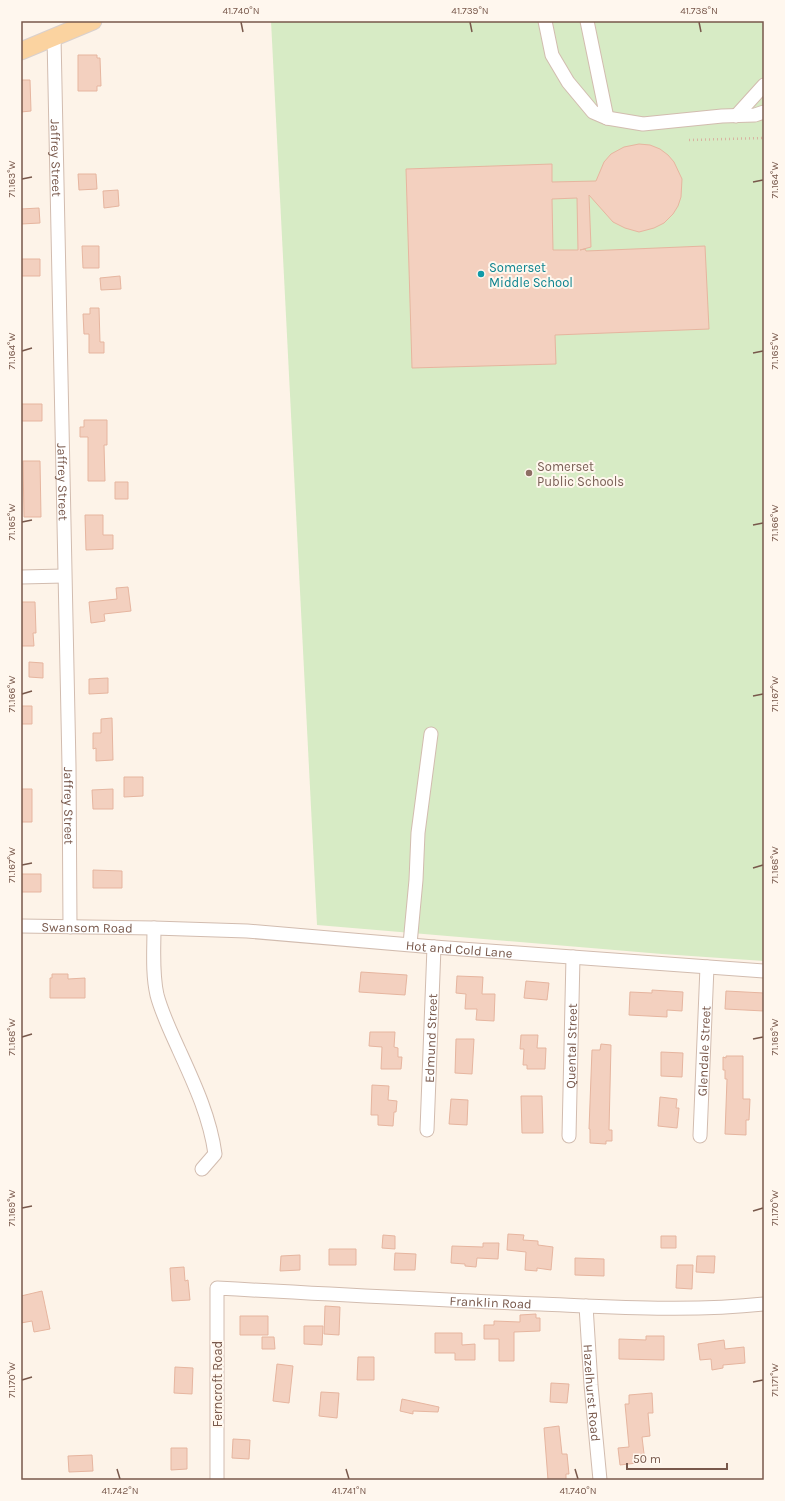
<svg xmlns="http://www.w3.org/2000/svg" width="785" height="1501" font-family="Karla,sans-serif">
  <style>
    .green { fill: #d7ebc5 }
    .building { fill: #f3d0bf; stroke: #e6b59f; fill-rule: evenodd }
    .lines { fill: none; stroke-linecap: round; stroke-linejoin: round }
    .minor-casing { stroke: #d2bcaf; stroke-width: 15 }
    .major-casing { stroke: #d9d0cd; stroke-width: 19 }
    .path { stroke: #d8b3a1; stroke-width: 2.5; stroke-dasharray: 1 3; stroke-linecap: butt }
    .minor { stroke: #fff; stroke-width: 13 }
    .major { stroke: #fbd3a0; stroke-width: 17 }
    .ticks { fill: none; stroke: #78584b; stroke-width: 1.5 }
    .culture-dot { fill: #0f9aa8; stroke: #fff7ee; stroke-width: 1.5 }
    .education-dot { fill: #8d6e63; stroke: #fff7ee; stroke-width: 1.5 }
    .labels { text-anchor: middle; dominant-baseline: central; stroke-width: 4; stroke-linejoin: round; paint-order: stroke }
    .street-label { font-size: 13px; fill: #78584b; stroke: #fff7ee }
    .culture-label { font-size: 13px; fill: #0d838f; stroke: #fff7ee; text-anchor: start }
    .education-label { font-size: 13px; fill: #785e54; stroke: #fff7ee; text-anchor: start }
    .neatline { fill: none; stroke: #78584b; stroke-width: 1.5 }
    .ticks-label { font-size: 10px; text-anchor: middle; fill: #78584b }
  </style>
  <rect width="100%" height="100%" fill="#fdf3e8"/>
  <path class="green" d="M271 21H764V961L662 954 317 925Z"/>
  <path class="building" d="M78 55H97V58H100L101 86H97V91H78Z
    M21 80H30L31 111 21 112Z
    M639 144 650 145 660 149 668 155 674 162 682 179 681 197 678 206 673 214 664 223 654 228 639 232 625 228 613 222 589 195 591 247 580 250 585 249 586 251 705 246 709 329 555 335 556 364 412 368 406 169 552 164V182L596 181 604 162 611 154 624 147ZM577 198 578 250H553L552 199Z
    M78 174H96L97 189 79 190Z
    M118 190 119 206 104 208 103 191Z
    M39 208 40 223 21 224V209Z
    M82 246H99V268H83Z
    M21 259H40V276H21Z
    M120 276 121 289 101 290 100 278Z
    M90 308H99L100 342H104V353H89V334H84L83 314H90Z
    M21 404H42V421H21Z
    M84 420H107V445H104L105 481H88V437H80V427H84Z
    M23 461H40L41 517H24Z
    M115 482H128V499H115Z
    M85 515H103V535H113V549L86 550Z
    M128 587 131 611 104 614 105 621 91 623 89 602 117 599 116 588Z
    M21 602H35L36 633H33L34 646H21Z
    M29 662 43 663V678L29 677Z
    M108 678V693L89 694V679Z
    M21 706H32V724H21Z
    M112 718 113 760 96 761V748L93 749V733H101V719Z
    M124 777H143V796L124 797Z
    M21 789H32V822H21Z
    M113 789V809H93L92 790Z
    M93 870 122 871V888H93Z
    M21 874H41V892H21Z
    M361 972 407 975 405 995 359 992Z
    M52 974H68V979L85 978V998H50V978H52Z
    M457 976 483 977 482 994H495L494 1021 476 1020 477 1009H465L466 994 456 993Z
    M526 981 549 983 547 1000 524 998Z
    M652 990 683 992 682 1011 667 1010V1017L629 1015 630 992 652 993Z
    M726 991 764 993V1011L725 1009Z
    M370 1032H395L394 1047 398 1048V1057H402L401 1069H381L382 1047 369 1046Z
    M521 1035H538L537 1048H546L545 1069H527V1065H523L524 1049H520Z
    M456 1039H474L472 1074 455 1073Z
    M601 1044 611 1045 609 1130H612V1141H606V1144L590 1143V1129H589L592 1050H600Z
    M661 1052 683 1053 682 1077 661 1076Z
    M726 1056H743V1099H750L749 1120H746V1135L725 1134 727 1079H725V1070H723V1057L726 1058Z
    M372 1085 389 1086 388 1100 397 1101 396 1112H394L393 1126 378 1125V1115H371Z
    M521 1096H542L543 1133H522Z
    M660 1097 677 1099 676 1108H679L677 1128 658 1126Z
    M451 1099 468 1100 467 1125 449 1124Z
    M508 1234 524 1235 523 1240 538 1241V1245L553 1247 551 1270 537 1268V1271L525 1270 526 1252 507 1250Z
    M383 1235 395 1236V1249L382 1248Z
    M661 1236H676V1248H661Z
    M483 1243H499L498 1259 477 1258 476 1267 465 1266V1264L451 1263 452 1246 483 1247Z
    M329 1249H356V1265H329Z
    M395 1253 416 1254 415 1270H394Z
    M300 1255V1270L280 1271 281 1256Z
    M697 1256H715L714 1273 696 1272Z
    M575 1258 604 1259V1276L575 1275Z
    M677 1265H693L692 1289 676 1288Z
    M184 1267 185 1281 188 1280 190 1300 172 1301 170 1268Z
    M42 1291 50 1329 34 1332 32 1321 21 1323V1296Z
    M325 1306 340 1307 339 1335 324 1334Z
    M536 1314V1318H540V1331L514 1332V1361H499V1339H484V1325H494V1321L520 1322V1315Z
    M240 1316H268V1335H240Z
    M304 1326H323L322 1345 304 1344Z
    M435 1333H462V1345L475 1344V1360H455V1353H435Z
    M646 1336H664V1360L619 1359V1339L646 1340Z
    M262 1337H274L275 1349H262Z
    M724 1340 725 1349 744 1347 745 1363 723 1365V1368L712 1370 711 1359 700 1360 698 1344Z
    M358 1357H374V1380H357Z
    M277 1364 293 1366 289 1403 273 1401Z
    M175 1367 193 1368 192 1394 174 1393Z
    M551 1383 569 1384 567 1403 550 1402Z
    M321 1392 339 1393 337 1418 319 1416Z
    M652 1393 653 1413H648L650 1436 642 1437 645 1462 620 1465 618 1448 629 1447 625 1404H629V1395Z
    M402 1399 439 1407 438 1412 413 1411V1414L400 1411Z
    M559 1426 562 1454H567L569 1474H566V1480H548L544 1428Z
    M233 1439 250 1440 249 1459 232 1458Z
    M171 1448H187V1469L171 1470Z
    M92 1455 93 1471 69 1472 68 1456Z"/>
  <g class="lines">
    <defs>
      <g id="minor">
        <path d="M545 21 552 55 568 82 593 112 607 118 587 21"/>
        <path id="s1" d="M54 37 69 766 70 927"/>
        <path d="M736 116 764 85"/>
        <path d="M607 118 643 124 722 116 755 115 764 112"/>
        <path d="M21 577 64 576"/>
        <path id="s2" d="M21 926 154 928 247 931 434 947 764 971"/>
        <path d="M154 928C154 950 152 973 157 995 162 1014 171 1032 179 1050 194 1083 210 1117 215 1154L202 1169"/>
        <path d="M410 944 416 880 418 833 431 734"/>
        <path id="s3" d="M427 1130 434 947"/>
        <path id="s4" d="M569 1136 573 957"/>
        <path id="s5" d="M700 1136 707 967"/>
        <path id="s6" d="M586 1306 591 1385 600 1480"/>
        <path id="s7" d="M217 1480V1288C325 1294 433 1300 541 1304 614 1307 691 1312 764 1304"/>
      </g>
      <path id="major" d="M21 51 93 21"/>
    </defs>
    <use href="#minor" class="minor-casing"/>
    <use href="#major" class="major-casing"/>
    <path class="path" d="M689 140 764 138"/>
    <use href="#minor" class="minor"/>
    <use href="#major" class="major"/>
  </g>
  <path class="ticks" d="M241 22 243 32M470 22 472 32M699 22 701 32M22 179 32 177M753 182 763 180M22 351 32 348M753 353 763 351M22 522 32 520M753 525 763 523M22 694 32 691M753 696 763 694M22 865 32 863M753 868 763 865M22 1037 32 1034M753 1039 763 1037M22 1208 32 1206M753 1211 763 1208M22 1380 32 1377M753 1382 763 1380M117 1469 120 1479M346 1469 349 1479M575 1469 578 1479"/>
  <circle class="culture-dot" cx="481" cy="274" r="4"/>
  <circle class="education-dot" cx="529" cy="473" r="4"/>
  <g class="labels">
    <g class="street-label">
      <text stroke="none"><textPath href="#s1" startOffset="121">Jaffrey Street</textPath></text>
      <text stroke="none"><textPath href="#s1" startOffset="445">Jaffrey Street</textPath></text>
      <text stroke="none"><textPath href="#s1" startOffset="769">Jaffrey Street</textPath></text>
      <text stroke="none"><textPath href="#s2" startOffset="66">Swansom Road</textPath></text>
      <text stroke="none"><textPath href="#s2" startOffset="439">Hot and Cold Lane</textPath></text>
      <text stroke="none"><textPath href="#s3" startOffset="92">Edmund Street</textPath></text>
      <text stroke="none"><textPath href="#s4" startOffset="90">Quental Street</textPath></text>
      <text stroke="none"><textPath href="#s5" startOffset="85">Glendale Street</textPath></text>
      <text stroke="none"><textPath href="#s7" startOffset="466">Franklin Road</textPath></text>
      <text transform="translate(217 1384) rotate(-90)">Ferncroft Road</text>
      <text stroke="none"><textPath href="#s6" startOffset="87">Hazelhurst Road</textPath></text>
    </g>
    <g class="culture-label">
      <text x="489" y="267">Somerset<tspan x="489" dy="15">Middle School</tspan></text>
    </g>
    <g class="education-label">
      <text x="537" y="466">Somerset<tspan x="537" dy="15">Public Schools</tspan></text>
    </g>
  </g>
  <rect width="785" height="1501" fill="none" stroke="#fff7ee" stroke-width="44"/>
  <path d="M627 1463v6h100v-6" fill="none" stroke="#78584b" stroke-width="2"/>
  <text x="633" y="1463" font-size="12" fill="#78584b" stroke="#fff7ee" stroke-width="3" paint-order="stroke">50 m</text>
  <rect x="22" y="22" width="741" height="1457" class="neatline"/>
  <g class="ticks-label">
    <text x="241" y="14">41.740°N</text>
    <text x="470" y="14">41.739°N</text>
    <text x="699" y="14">41.738°N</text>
    <text transform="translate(11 179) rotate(-90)" y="4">71.163°W</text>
    <text transform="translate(774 180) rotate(-90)" y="4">71.164°W</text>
    <text transform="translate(11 351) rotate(-90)" y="4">71.164°W</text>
    <text transform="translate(774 351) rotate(-90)" y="4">71.165°W</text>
    <text transform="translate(11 522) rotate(-90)" y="4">71.165°W</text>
    <text transform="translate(774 523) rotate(-90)" y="4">71.166°W</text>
    <text transform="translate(11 694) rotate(-90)" y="4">71.166°W</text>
    <text transform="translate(774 694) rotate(-90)" y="4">71.167°W</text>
    <text transform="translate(11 865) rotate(-90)" y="4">71.167°W</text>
    <text transform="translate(774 865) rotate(-90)" y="4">71.168°W</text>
    <text transform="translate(11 1037) rotate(-90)" y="4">71.168°W</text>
    <text transform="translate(774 1037) rotate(-90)" y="4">71.169°W</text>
    <text transform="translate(11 1208) rotate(-90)" y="4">71.169°W</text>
    <text transform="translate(774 1208) rotate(-90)" y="4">71.170°W</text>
    <text transform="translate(11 1380) rotate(-90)" y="4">71.170°W</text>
    <text transform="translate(774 1380) rotate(-90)" y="4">71.171°W</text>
    <text x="120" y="1494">41.742°N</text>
    <text x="349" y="1494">41.741°N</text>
    <text x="578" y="1494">41.740°N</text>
  </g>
</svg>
